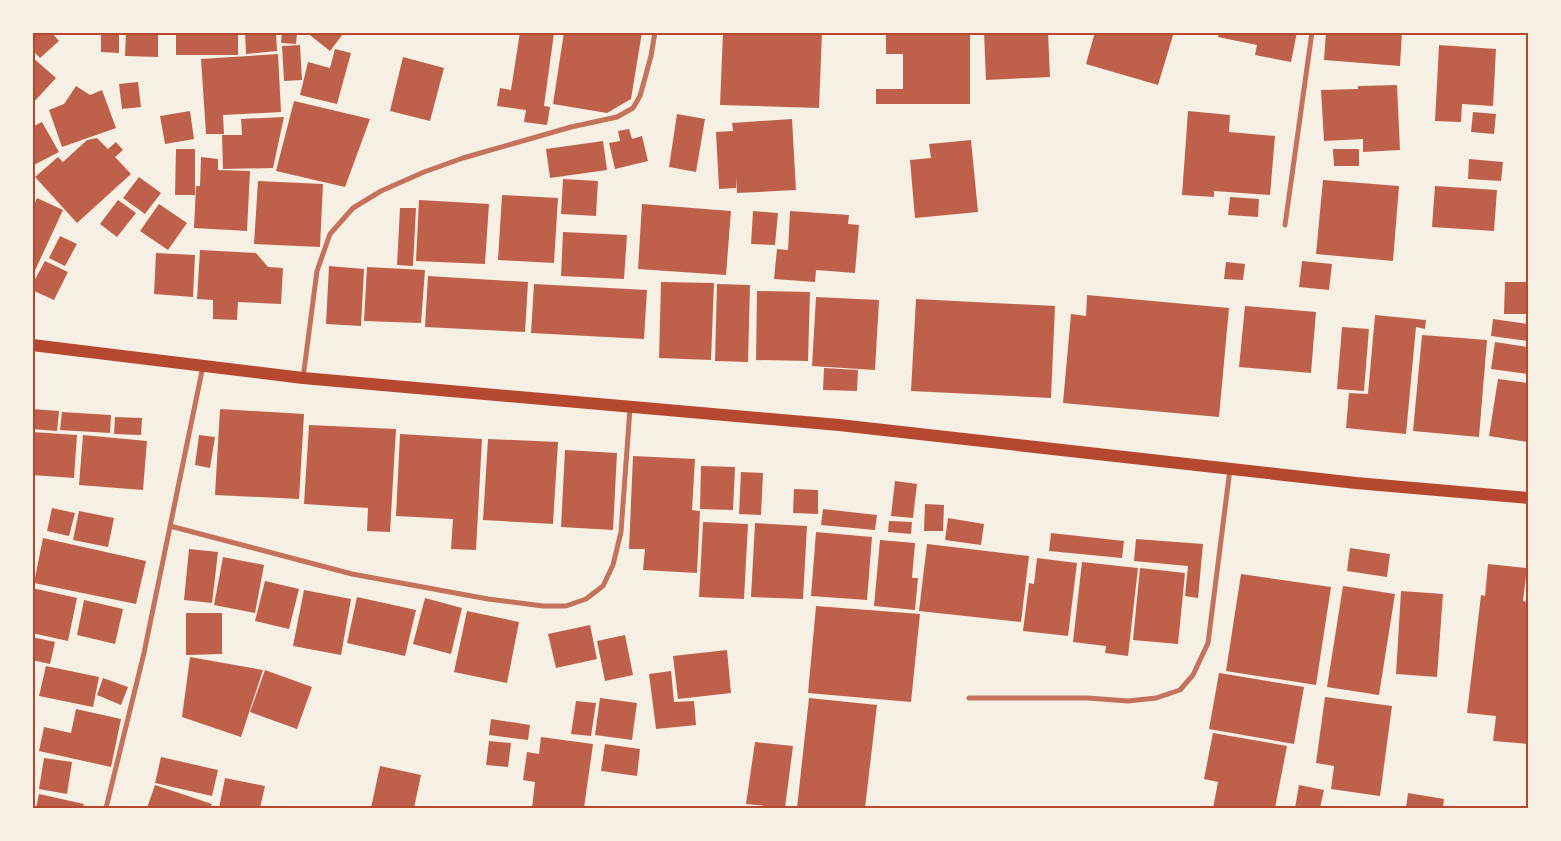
<svg xmlns="http://www.w3.org/2000/svg" width="1561" height="841" font-family="'Public Sans',sans-serif">
  <style>
    .building { fill: #bf614a }
    .lines { fill: none; stroke-linecap: round; stroke-linejoin: round }
    .minor { stroke: #c5725c; stroke-width: 5 }
    .primary { stroke: #b5482f; stroke-width: 12 }
    .neatline { fill: none; stroke: #b5482f; stroke-width: 2 }
  </style>
  <rect width="100%" height="100%" fill="#f6efe4"/>
  <path class="building" d="M32 32H51L59 41 40 58 32 50Z
    M101 32H119V53L101 52Z
    M126 32H158V57L125 56Z
    M176 32H238V55H176Z
    M245 32H276L277 51 246 54Z
    M282 32H297L296 44 281 43Z
    M306 32H341L343 34 330 51Z
    M520 32 554 33 544 106 550 107 547 125 524 122 526 110 497 106 500 88 511 90Z
    M564 32H642L631 99 607 113 553 104Z
    M723 32H822L819 108 720 105Z
    M886 32H970V104H876V89H903V54H886Z
    M984 32H1048L1050 77 986 80Z
    M1095 32H1174L1158 85 1086 64Z
    M1219 32H1297L1291 62 1255 55 1257 45 1218 37Z
    M1326 32H1402L1400 66 1324 60Z
    M300 45 302 80 284 81 282 46Z
    M1439 45 1496 49 1493 106 1462 104 1461 122 1435 121Z
    M335 49 351 53 337 104 300 95 308 62 330 68Z
    M278 54 281 112 223 115 224 134H206L201 59Z
    M32 57 56 78 32 104Z
    M403 57 444 68 430 121 390 111Z
    M138 82 141 107 122 109 119 84Z
    M1397 85 1400 150 1363 152V139L1324 141 1321 90 1358 89V86Z
    M76 86 90 95 102 90 116 128 62 147 49 110 64 104Z
    M294 101 370 119 345 187 276 171Z
    M190 111 194 139 165 144 160 116Z
    M1188 111 1230 115 1229 132 1275 136 1270 195 1214 191V197L1182 195Z
    M1473 112 1496 114 1494 134 1471 132Z
    M677 114 705 119 696 172 669 167Z
    M284 117 273 168 223 169 222 135H242L241 119Z
    M792 119 796 190 737 193 736 177V188L719 189 716 132 733 131 732 123Z
    M42 122 59 152 32 166V127Z
    M629 129 632 139 642 136 648 161 615 169 609 143 620 141 618 131Z
    M97 138 108 149 116 142 123 150 115 157 131 174 77 223 35 177 58 157 63 162 87 140Z
    M971 140 978 212 915 218 910 160 931 158 929 144Z
    M603 141 607 170 550 178 546 149Z
    M176 149H195V195H175Z
    M1333 149H1359V166H1334Z
    M201 157 218 159V170L250 171 247 231 194 228 196 186H200Z
    M1469 159 1503 162 1501 181 1468 179Z
    M139 177 161 193 145 214 123 198Z
    M563 179 598 181 596 216 561 214Z
    M1323 180 1399 186 1393 261 1316 254Z
    M258 181 323 184 320 247 254 244Z
    M1435 186 1497 190 1494 231 1432 227Z
    M502 195 558 198 554 263 498 260Z
    M1230 197 1259 199 1258 217 1228 215Z
    M37 198 63 210 32 277V208Z
    M118 200 136 213 117 237 100 224Z
    M419 200 489 204 485 264 416 261Z
    M159 204 187 223 168 250 140 231Z
    M642 204 731 211 726 275 638 269Z
    M400 208H416L413 266 397 265Z
    M753 211 778 213 775 245 751 244Z
    M790 211 849 215 848 224 859 225 855 273 816 270 815 282 774 279 777 249 788 250Z
    M563 232 627 235 624 279 561 276Z
    M60 236 77 244 65 266 49 258Z
    M200 250 256 253 268 267 283 268 281 304 238 302 237 320 213 319V300L197 299Z
    M156 253 195 255 193 297 154 294Z
    M45 261 68 272 54 300 32 290V285Z
    M1302 261 1332 264 1329 290 1299 287Z
    M1226 262 1245 264 1243 280 1224 279Z
    M329 266 364 269 361 326 326 324Z
    M367 267 425 270 421 323 364 321Z
    M428 276 528 282 525 332 425 327Z
    M661 282 714 283 711 360 659 358Z
    M1505 282H1528V314H1504Z
    M534 284 647 290 644 339 531 333Z
    M717 284 750 285 748 362 715 361Z
    M757 291 810 292 808 361 756 360Z
    M1087 295 1229 308 1219 417 1063 403 1071 314 1086 316Z
    M816 297 879 300 875 370 812 366Z
    M916 299 1055 306 1051 398 911 391Z
    M1245 306 1316 312 1311 373 1239 367Z
    M1375 315 1426 320 1425 329 1416 327 1406 434 1346 428 1349 393 1368 394Z
    M1493 319 1528 324V341L1491 336Z
    M1342 327 1369 329 1364 391 1337 389Z
    M1422 335 1487 340 1479 437 1413 431Z
    M1495 342 1528 347V374L1491 369Z
    M824 368 858 370 857 391 823 390Z
    M1498 379 1528 383V442L1489 436Z
    M32 409 59 411 57 431 32 429Z
    M220 409 304 414 299 499 215 495Z
    M62 412 111 415 110 433 60 430Z
    M115 417 142 418 141 435 114 434Z
    M309 425 396 429 390 532 367 531 368 508 304 504Z
    M32 432 77 435 74 478 32 475Z
    M400 434 482 439 476 550 451 549 453 519 396 516Z
    M83 435 147 441 143 490 79 485Z
    M199 435 215 437 210 468 195 465Z
    M488 439 558 442 553 524 483 520Z
    M565 450 617 453 613 530 561 527Z
    M633 456 695 459 692 510 700 511 697 573 643 570 645 549H629Z
    M701 466 735 467 733 510 700 509Z
    M741 472 763 473 761 515 739 514Z
    M895 481 917 484 913 518 891 516Z
    M794 489 818 490V514L793 513Z
    M925 504 944 505 943 531H924Z
    M52 508 75 513 69 536 47 531Z
    M823 509 877 515 875 530 821 525Z
    M79 511 114 518 108 547 73 540Z
    M948 518 984 524 981 545 945 540Z
    M889 521 912 522 911 534 888 532Z
    M703 522 748 524 744 599 699 597Z
    M755 523 807 526 803 599 751 597Z
    M816 532 872 537 867 600 811 596Z
    M1051 533 1124 541 1122 558 1049 551Z
    M43 538 146 561 136 604 34 583Z
    M1136 539 1203 544 1198 598 1185 596 1188 566 1134 561Z
    M880 540 915 543 912 578H918L915 610 874 606Z
    M927 544 1029 556 1021 622 919 611Z
    M1350 548 1390 554 1387 577 1347 571Z
    M189 549 218 552 212 603 184 600Z
    M223 557 264 565 255 613 214 605Z
    M1037 558 1077 563 1068 636 1023 631 1029 583 1034 584Z
    M1082 562 1138 568 1128 656 1105 653 1106 646 1073 642Z
    M1488 564 1527 568 1523 601 1528 602V744L1493 741 1496 716 1467 713 1481 595 1485 596Z
    M1140 568 1185 573 1178 644 1133 640Z
    M1241 574 1331 587 1316 685 1226 671Z
    M265 581 299 589 289 629 255 621Z
    M1343 586 1395 594 1379 695 1327 687Z
    M32 588 77 598 68 641 32 633Z
    M304 590 351 599 341 655 293 646Z
    M1401 591 1443 594 1437 677 1396 674Z
    M357 597 416 610 405 656 347 643Z
    M425 598 462 608 451 654 413 644Z
    M84 600 123 609 115 644 77 635Z
    M816 606 920 614 911 702 808 693Z
    M467 611 519 622 507 683 454 672Z
    M186 613H222V654L186 655Z
    M590 625 597 659 556 668 548 634Z
    M625 635 633 675 605 681 597 641Z
    M32 637 55 642 50 664 32 660Z
    M727 650 731 693 678 699 673 656Z
    M190 657 263 670 241 737 182 717Z
    M46 666 99 677 93 707 39 696Z
    M265 670 312 687 297 729 250 712Z
    M671 671 674 702 694 701 696 725 656 729 649 674Z
    M1219 673 1304 687 1294 744 1209 729Z
    M103 678 128 687 121 705 97 695Z
    M1325 697 1392 706 1380 796 1331 789 1334 766 1316 763Z
    M600 698 637 703 632 740 595 735Z
    M809 698 877 705 865 808H797Z
    M576 701 596 703 591 736 571 734Z
    M76 709 121 719 111 767 39 751 44 727 71 733Z
    M491 719 530 725 528 740 489 735Z
    M1213 733 1287 746 1275 808H1213L1218 782 1204 779Z
    M541 737 593 744 584 808H532L535 782 523 780 527 752 539 754Z
    M489 741 511 743 508 767 486 765Z
    M755 742 793 746 785 808 746 804Z
    M605 744 640 749 637 776 601 771Z
    M161 757 218 770 212 796 155 783Z
    M44 758 72 762 67 794 39 789Z
    M380 766 421 775 414 808H371Z
    M225 778 265 786 260 808H219Z
    M155 785 212 804 210 808H147Z
    M1299 785 1324 790 1320 808H1295Z
    M1408 793 1444 799 1443 808H1406Z
    M39 794 84 804 83 808H36Z"/>
  <g class="lines">
    <path class="minor" d="M1285 225 1312 32
      M303 378 317 271 330 234 353 208 381 191 424 172 463 158 571 127 617 117 633 108 640 96 651 56 655 32
      M170 526 352 574 488 599 543 606H566L586 599 603 586 613 565 621 532 630 408
      M969 698H1087L1128 701 1156 698 1180 690 1193 675 1208 643 1230 469
      M106 808 144 653 203 366"/>
    <path class="primary" d="M32 345 303 378 839 425 1356 483 1528 498"/>
  </g>
  <rect width="1561" height="841" fill="none" stroke="#f6efe4" stroke-width="68"/>
  <rect x="34" y="34" width="1493" height="773" class="neatline"/>
</svg>
